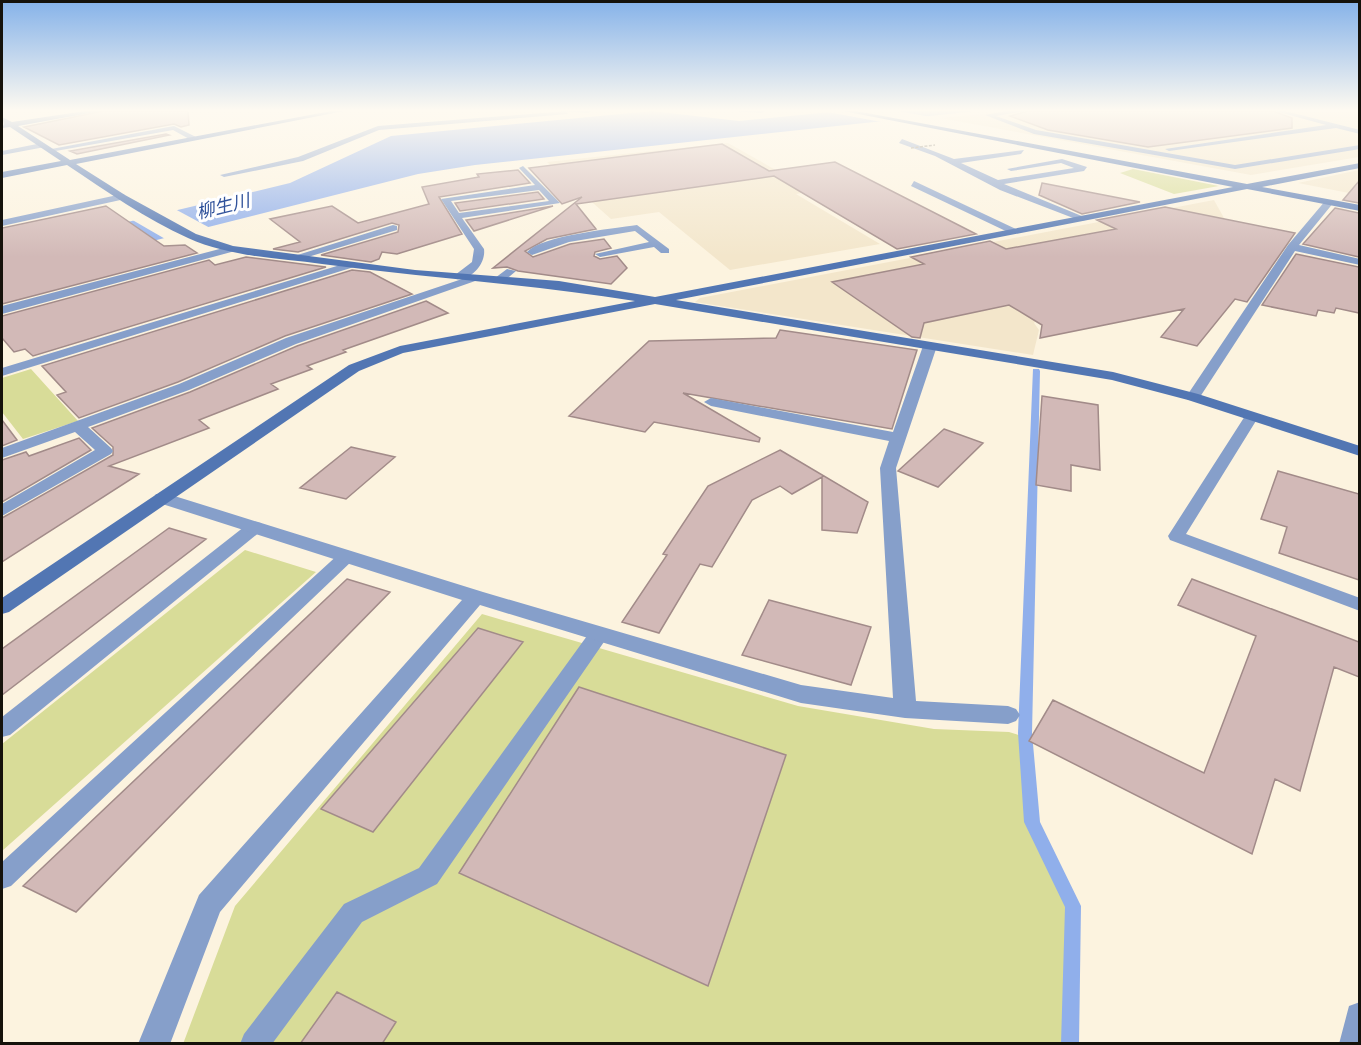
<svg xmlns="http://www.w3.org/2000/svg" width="1361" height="1045" font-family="'DejaVu Sans','Noto Sans JP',sans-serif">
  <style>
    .built { fill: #f3e6cb }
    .green { fill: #d8dc98 }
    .water { fill: #90afeb }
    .pier { fill: #fcf3df }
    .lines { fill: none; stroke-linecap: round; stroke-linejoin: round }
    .stream { fill: #90afeb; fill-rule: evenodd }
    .building { fill: #d2b9b7; stroke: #a28b89; stroke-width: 1.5 }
    .lane { fill: #869fca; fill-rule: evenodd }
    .street { fill: #869fca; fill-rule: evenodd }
    .secondary { fill: #5276b3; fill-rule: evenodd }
    .path-bridge { stroke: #8b8577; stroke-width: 1.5; stroke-dasharray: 3 1.5; stroke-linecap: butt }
    .labels { text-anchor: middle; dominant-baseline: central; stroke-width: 6; stroke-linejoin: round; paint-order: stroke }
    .far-water-label { font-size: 18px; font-style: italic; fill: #31539b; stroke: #fff }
  </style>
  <rect width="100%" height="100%" fill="#fcf3df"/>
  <path class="built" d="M1015 111H1359V157L1251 175 940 118Z
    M728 143 813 191 796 194 880 244 730 270 659 212 611 219 547 162Z
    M1359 170V195L1298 183Z
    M1214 200 1224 218 1241 232 1290 242 1251 296 1066 274 1034 323 1039 330 1033 355 695 302 700 298Z"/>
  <path class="green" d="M1133 169 1219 186 1174 194 1120 173Z
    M31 369 78 421 23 439 2 412V378Z
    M245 550 316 572 2 851V744Z
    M482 614 798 706 934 729 1009 732 1022 736 1026 821 1066 903 1062 1043 183 1044 235 906Z"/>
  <path class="water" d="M652 111 739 121 841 111H976L475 165 418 174 2 279V252L290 183 391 136Z"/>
  <path class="pier" d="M822 111H897L937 118 887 123Z
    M173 208 212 229 167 240 129 218Z"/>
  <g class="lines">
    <path class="stream" d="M1033 369H1039L1040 371 1032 733 1040 822 1081 906 1079 1044H1061L1065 907 1024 822 1018 733Z"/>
  </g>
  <path class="building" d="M103 111H188L189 125 181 127 174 124 59 145 24 127Z
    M1028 111H1273L1292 118V128L1148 147 1048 130 1010 116Z
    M166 134 169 135 77 154 70 151Z
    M722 144 769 171 835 162 976 234 897 249 774 176 576 204 596 229 547 239 525 251 533 257 570 244 604 239 611 248 595 252 594 256 600 259 617 256 627 268 611 284 518 271 507 267 493 268 582 197 562 204 529 168Z
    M518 170 530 183 439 197 462 234 397 254 382 252 379 259 371 262 321 255 398 232 399 225 392 223 298 252 273 249 300 242 270 219 332 206 358 223 429 204 422 187 479 177 477 174Z
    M1359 181V203L1343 200Z
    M1042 183 1140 202 1082 214 1039 195Z
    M538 192 544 199 460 211 455 203Z
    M106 206 164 246 185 245 197 253 2 304V228Z
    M553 206 474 231 466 220Z
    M1165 207 1295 233 1247 302 1235 299 1197 346 1161 337 1184 309 1040 338 1042 325 1009 305 924 323 920 338 912 337 832 282 924 264 911 257 990 241 1006 249 1116 229 1097 220Z
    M1335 208 1359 213V257L1303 244Z
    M1296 254 1359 267V313L1336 308 1334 313 1318 310 1316 316 1262 305Z
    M246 257 326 267 33 356 25 349 14 352 2 338V316L209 260 215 265Z
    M352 270 370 272 412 294 285 336 178 382 79 418 57 395 66 392 42 366Z
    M426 301 448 313 343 350 346 352 307 366 312 369 271 384 278 389 199 420 209 428 109 466 139 474 2 562V518L113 455V447L92 428 190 392 297 346Z
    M780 330 917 350 892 429 683 393 760 438 759 442 654 422 645 432 569 416 649 341 776 338Z
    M1042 396 1098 405 1100 470 1071 465V491L1036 485Z
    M2 420 17 440 2 446Z
    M944 429 983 443 938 487 898 471Z
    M79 438 91 450 2 502V460L26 452 29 456Z
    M351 447 395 457 346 499 300 488Z
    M780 450 868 502 857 533 822 530V477L792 494 780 486 752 500 712 567 700 564 659 633 622 622 667 555 663 554 708 486Z
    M1278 471 1359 494V580L1279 553 1287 527 1261 519Z
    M169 528 206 539 2 695V649Z
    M347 579 390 592 76 912 23 886Z
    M1192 579 1359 642V677L1334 667 1300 791 1275 779 1252 854 1029 741 1053 700 1204 773 1256 636 1178 605Z
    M769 600 871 627 851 685 742 655Z
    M478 628 523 642 373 832 321 809Z
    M579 687 786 755 708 986 459 873Z
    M337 992 396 1022 382 1044H300Z"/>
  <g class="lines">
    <path class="lane" d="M566 111 568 114 379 130 303 161 224 177 220 175 298 157 378 126Z
      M1005 111H1026L996 116 1036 130 1235 165 1360 145V149L1235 169 1034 134 985 115Z
      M1275 111H1285L1360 130V134L1336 128 1169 151 1165 149 1326 125Z
      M902 139 954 159 1024 150 1021 154 961 163 998 180 1074 168 1061 163 1011 171 1007 169 1062 159 1087 167 1084 171 1004 184 1089 219 1081 221 1000 190 935 156 899 143Z
      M523 166 560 203 462 218 484 249C486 264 471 281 455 279V275L472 262 474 249 441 199 535 185 519 168ZM539 190 549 201 459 213 451 201Z
      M914 181 1018 230 1020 232 1012 234 911 186Z
      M637 225 669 249V253H661L654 247 600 257 595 254 649 242 635 231 569 242 532 255 527 252C543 235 612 229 637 225Z
      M507 269 516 271 503 282H495V278Z
      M1252 412 1259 416 1186 534 1360 598V611L1170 540 1168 536 1245 416Z
      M255 522 261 523 263 527 261 531 10 735 2 737V717L249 523Z
      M347 550 356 556 353 560 11 886 2 889V862L341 552Z
      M599 627 606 629 609 634 606 639 437 884 362 922 272 1044H240L244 1034 344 904 419 868 592 629Z"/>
    <path class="street" d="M560 111H592L588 113Z
      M730 111H766L762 113Z
      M174 126 198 138 191 140 173 130 50 152 46 150Z
      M42 143 45 147 2 155V151Z
      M122 194 125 195V199L2 226V220Z
      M1326 200 1334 202 1299 245 1360 259V265L1295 251 1198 400H1188L1186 397 1288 245Z
      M393 225 397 226V230L298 260 288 258Z
      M231 246 236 249 235 251 2 314V306Z
      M350 262 354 263V267L2 376V368Z
      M474 275 480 278 478 280 296 344 189 390 88 427 111 448 113 451 111 454 2 516V504L95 450 75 432 2 458V448L179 384 286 338Z
      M930 342 937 346 896 468 916 701 1008 706 1016 709 1020 715 1016 721 1008 724 905 718 801 703 480 605 220 912 170 1044H138L199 895 462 600 156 502 153 498 156 494H168L483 592 801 685 893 698 880 468 889 441 711 406 704 402 711 398 893 432 923 346Z
      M1360 1002V1044H1339L1349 1006Z"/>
    <path class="secondary" d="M85 111H101L18 126 70 160 331 111H344L76 164 125 195 196 234 233 246 415 270 559 281 655 297 1233 187 843 111H856L1247 184 1360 163V168L1262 187 1360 205V211L1247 189 676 300 1113 372 1198 394 1360 446V456L1188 400 1112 380 655 304 403 353 359 371 9 612 2 614V598L349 365 400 346 635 301C531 284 426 278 322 264 278 258 230 257 188 238 146 219 106 191 67 165L2 178V172L61 161 10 127 2 128 4 124 2 117 12 122Z"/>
    <path class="path-bridge" d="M911 148 935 145"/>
  </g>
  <linearGradient id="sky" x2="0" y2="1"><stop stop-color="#85b2e9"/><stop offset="0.43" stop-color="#fefaf1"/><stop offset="1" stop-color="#fefaf1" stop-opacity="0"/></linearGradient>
  <rect width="1361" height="257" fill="url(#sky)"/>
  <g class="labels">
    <g class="far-water-label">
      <text transform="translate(223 206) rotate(-14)">柳生川</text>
    </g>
  </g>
  <rect width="1361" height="1045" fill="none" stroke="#15120b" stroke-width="6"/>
</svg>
